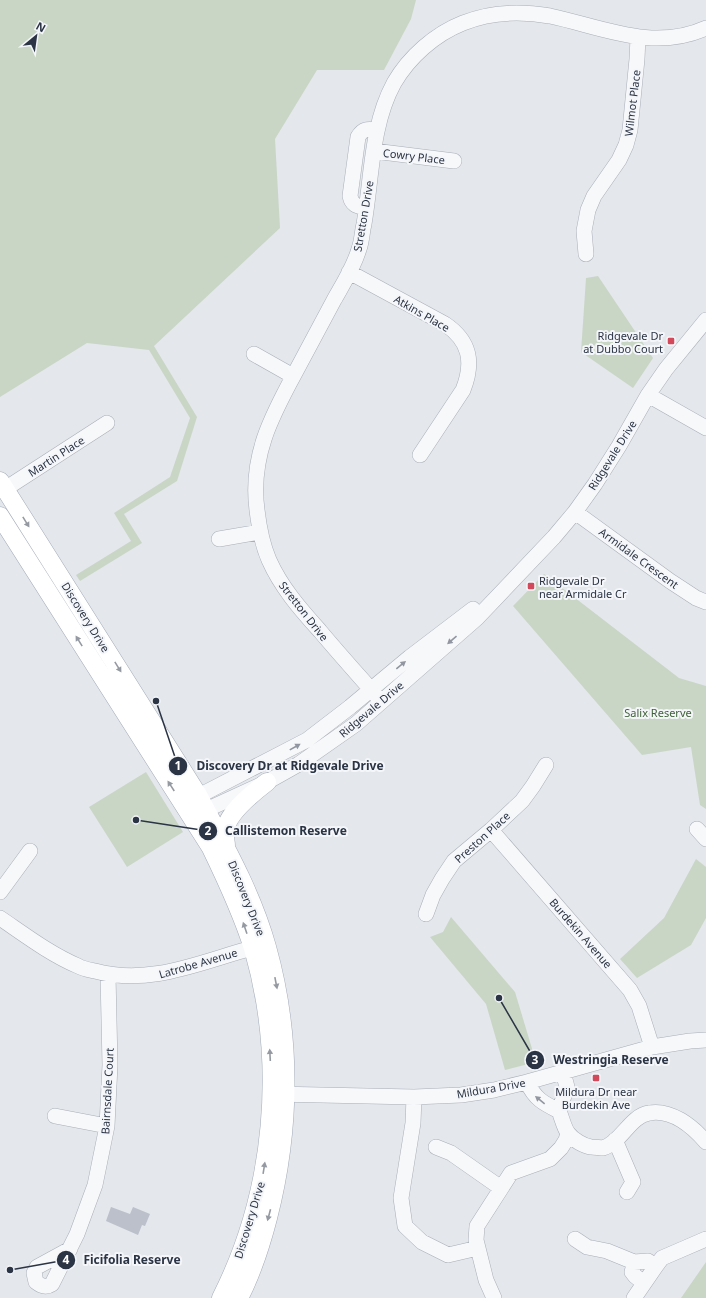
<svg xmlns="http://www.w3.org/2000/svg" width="706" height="1298" font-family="'Noto Sans',sans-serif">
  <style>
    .green { fill: #c9d6c5 }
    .building { fill: #bbc0ca }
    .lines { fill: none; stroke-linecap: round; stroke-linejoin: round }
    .minor-casing { stroke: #a9aeb7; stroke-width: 16 }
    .major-casing { stroke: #a3abb8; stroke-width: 19 }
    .minor { stroke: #f7f8fa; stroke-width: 15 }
    .major { stroke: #fff; stroke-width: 18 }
    .oneway { fill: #959aa2 }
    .oneway2 { fill: #9196a0 }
    .poi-dot { fill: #d1495b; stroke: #f4f6f9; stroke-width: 1.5 }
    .labels { text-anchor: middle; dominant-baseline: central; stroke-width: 4; stroke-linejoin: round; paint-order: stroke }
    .street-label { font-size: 11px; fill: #2b3445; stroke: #f4f6f9 }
    .poi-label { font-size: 11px; fill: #2b3445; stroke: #f4f6f9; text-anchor: end }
    .park-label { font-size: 11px; fill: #3f6138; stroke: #f4f6f9 }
    .leader { fill: none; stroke: #2b3445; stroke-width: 1.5 }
    .callout-dot { fill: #2b3445; stroke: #f4f6f9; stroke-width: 1.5 }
    .mark-label { font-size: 12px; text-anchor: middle; font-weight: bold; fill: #fff }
    .callout-label { font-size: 12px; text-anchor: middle; font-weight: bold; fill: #2b3445; stroke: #f4f6f9; stroke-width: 4; stroke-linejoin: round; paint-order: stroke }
  </style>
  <rect width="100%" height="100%" fill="#e4e7ec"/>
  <path class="green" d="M0 0H416L411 19 384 70H317L275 139 280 228 154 346 197 417 177 481 124 514 142 543 80 581 76 575 131 541 114 513 170 477 190 418 149 350 87 343 0 397Z
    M598 276 653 358 633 388 581 352 586 278Z
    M544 574 679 678 706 686V809L700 805 691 747 642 755 513 606Z
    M146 772 183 832 127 867 89 807Z
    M696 859 706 867V918L691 945 637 978 620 959 664 918Z
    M451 917 515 992 536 1062 505 1070 486 1004 430 937 443 932Z
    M706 1262V1298H681Z"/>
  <path class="building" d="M111 1207 130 1214 133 1207 150 1214 145 1226 142 1225 138 1235 106 1221Z"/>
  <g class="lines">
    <defs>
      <path id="minor" d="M374 151 454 161
        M366 208C358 206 352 206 350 196L358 137C363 128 368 129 377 130
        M586 254 584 231 588 210 594 196 619 160 626 145 630 130 637 59 638 37
        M349 272 445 324C470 341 474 362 463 390L420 455
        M254 354 293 376
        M648 395 706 428
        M5 489 107 423
        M575 512 670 581 696 598 706 602
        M219 539 260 532
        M381 701C361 678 340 655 320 631 300 609 281 587 269 560 262 544 259 527 257 510 250 457 271 417 295 373 308 349 321 324 334 300 343 284 354 267 359 249 362 241 362 232 364 224 372 177 371 125 394 83 409 57 435 34 463 23 490 12 521 11 550 16 602 27 653 52 706 28
        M189 801 307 740 350 707 410 657 473 609
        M197 816 206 810 267 782 299 764 356 724 477 618 554 537 575 512 595 484 619 446 648 395 666 369 706 320
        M697 829 706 839
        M491 830 630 990 639 1006 652 1047
        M0 892 30 851
        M426 914 433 895 442 879 454 861 491 830 522 801 533 786 546 765
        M0 918C25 935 50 954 78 966 83 969 90 970 95 971 150 986 200 962 252 948L264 946
        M527 1082C535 1099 543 1103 559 1111 562 1118 564 1128 568 1133 573 1140 584 1146 591 1147 595 1147 600 1148 603 1148 621 1143 630 1116 649 1113 671 1109 692 1126 706 1142
        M274 1094 414 1097 461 1095 494 1090 527 1082 652 1047 690 1041 706 1040
        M414 1097 413 1123 401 1198 405 1226 422 1242 448 1255 478 1248
        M559 1111 567 1087 563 1072
        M55 1116 107 1126
        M615 1140 633 1182 627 1192
        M436 1147 451 1153 501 1188
        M575 1239 587 1247 607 1251 634 1262 648 1261 656 1266
        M70 1249 37 1267 34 1273 36 1282C41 1286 46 1288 52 1284L77 1234 95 1185 107 1126 110 1065 108 975
        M638 1262 634 1265 632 1272 635 1276 644 1283
        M494 1298 486 1280 476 1240 477 1226 511 1173 550 1159 561 1148 566 1140 568 1133
        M634 1298 656 1266 662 1258 706 1239"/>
      <path id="major" d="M0 481 198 795C224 844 252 893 267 947 292 1036 291 1129 268 1218 261 1245 252 1273 239 1298
        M0 516 211 848C227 881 242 913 253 948 286 1063 275 1191 221 1298
        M226 846C226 841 224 836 225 831 227 813 254 792 267 782"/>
    </defs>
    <use href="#minor" class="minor-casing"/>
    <use href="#major" class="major-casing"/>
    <use href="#minor" class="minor"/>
    <use href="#major" class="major"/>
  </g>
  <defs><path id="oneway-solid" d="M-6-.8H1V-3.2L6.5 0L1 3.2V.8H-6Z"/></defs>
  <g class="oneway">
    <use href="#oneway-solid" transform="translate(26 522) rotate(58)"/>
    <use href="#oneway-solid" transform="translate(79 641) rotate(-122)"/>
    <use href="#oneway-solid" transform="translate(118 667) rotate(58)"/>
    <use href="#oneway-solid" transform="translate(171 786) rotate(-123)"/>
    <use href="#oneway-solid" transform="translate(245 928) rotate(-109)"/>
    <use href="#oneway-solid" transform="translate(276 983) rotate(79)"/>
    <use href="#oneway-solid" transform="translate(270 1055) rotate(-93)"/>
    <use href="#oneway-solid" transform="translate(264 1168) rotate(-81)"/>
    <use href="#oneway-solid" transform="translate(269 1215) rotate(105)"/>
  </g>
  <g class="oneway2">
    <use href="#oneway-solid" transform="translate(452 640) rotate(139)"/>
    <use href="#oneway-solid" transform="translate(401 665) rotate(-39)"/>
    <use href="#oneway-solid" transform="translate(295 747) rotate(-29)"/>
    <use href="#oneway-solid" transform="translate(540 1100) rotate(-141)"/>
  </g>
  <g class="poi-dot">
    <rect x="667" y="337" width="8" height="8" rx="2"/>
    <rect x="527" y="582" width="8" height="8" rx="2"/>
    <rect x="592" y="1074" width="8" height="8" rx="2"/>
  </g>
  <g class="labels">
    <g class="street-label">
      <text transform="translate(632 103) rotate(-83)">Wilmot Place</text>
      <text transform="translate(414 156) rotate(7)">Cowry Place</text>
      <text transform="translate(363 216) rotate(-80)">Stretton Drive</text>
      <text transform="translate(422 313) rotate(30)">Atkins Place</text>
      <text transform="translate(612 455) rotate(-58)">Ridgevale Drive</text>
      <text transform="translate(56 456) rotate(-33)">Martin Place</text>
      <text transform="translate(639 558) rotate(36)">Armidale Crescent</text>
      <text transform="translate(304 611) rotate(52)">Stretton Drive</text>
      <text transform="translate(86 617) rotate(58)">Discovery Drive</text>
      <text transform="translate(371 709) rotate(-40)">Ridgevale Drive</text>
      <text transform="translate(482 837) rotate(-42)">Preston Place</text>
      <text transform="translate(247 898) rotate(68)">Discovery Drive</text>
      <text transform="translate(581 933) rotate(49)">Burdekin Avenue</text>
      <text transform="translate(198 963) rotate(-16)">Latrobe Avenue</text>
      <text transform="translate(491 1088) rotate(-10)">Mildura Drive</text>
      <text transform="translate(107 1091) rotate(-87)">Bairnsdale Court</text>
      <text transform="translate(249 1220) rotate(-73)">Discovery Drive</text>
    </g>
    <g class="poi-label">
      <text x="663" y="335">Ridgevale Dr<tspan x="663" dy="13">at Dubbo Court</tspan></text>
      <text x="539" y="580" text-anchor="start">Ridgevale Dr<tspan x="539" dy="13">near Armidale Cr</tspan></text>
      <text x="596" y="1091" text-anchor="middle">Mildura Dr near<tspan x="596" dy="13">Burdekin Ave</tspan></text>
    </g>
    <g class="park-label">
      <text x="658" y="712">Salix Reserve</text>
    </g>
  </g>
  <path class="leader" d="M156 701L178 766M136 820L208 831M499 998L535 1060M10 1270L66 1260"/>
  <g class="callout-dot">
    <circle cx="156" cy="701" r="4"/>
    <circle cx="136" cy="820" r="4"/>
    <circle cx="499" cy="998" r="4"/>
    <circle cx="10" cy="1270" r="4"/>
    <circle cx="178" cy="766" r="10"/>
    <circle cx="208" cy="831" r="10"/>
    <circle cx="535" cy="1060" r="10"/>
    <circle cx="66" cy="1260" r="10"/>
  </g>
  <g class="mark-label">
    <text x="178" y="770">1</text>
    <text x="208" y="835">2</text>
    <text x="535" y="1064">3</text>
    <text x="66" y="1264">4</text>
  </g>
  <g class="callout-label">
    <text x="290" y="770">Discovery Dr at Ridgevale Drive</text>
    <text x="286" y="835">Callistemon Reserve</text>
    <text x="611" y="1064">Westringia Reserve</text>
    <text x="132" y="1264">Ficifolia Reserve</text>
  </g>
  <g transform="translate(36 36) rotate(29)" stroke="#f4f6f9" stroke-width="3" paint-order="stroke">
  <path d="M0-3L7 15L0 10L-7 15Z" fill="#2b3445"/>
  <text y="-6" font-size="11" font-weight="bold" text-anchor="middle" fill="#2b3445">N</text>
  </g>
</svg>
